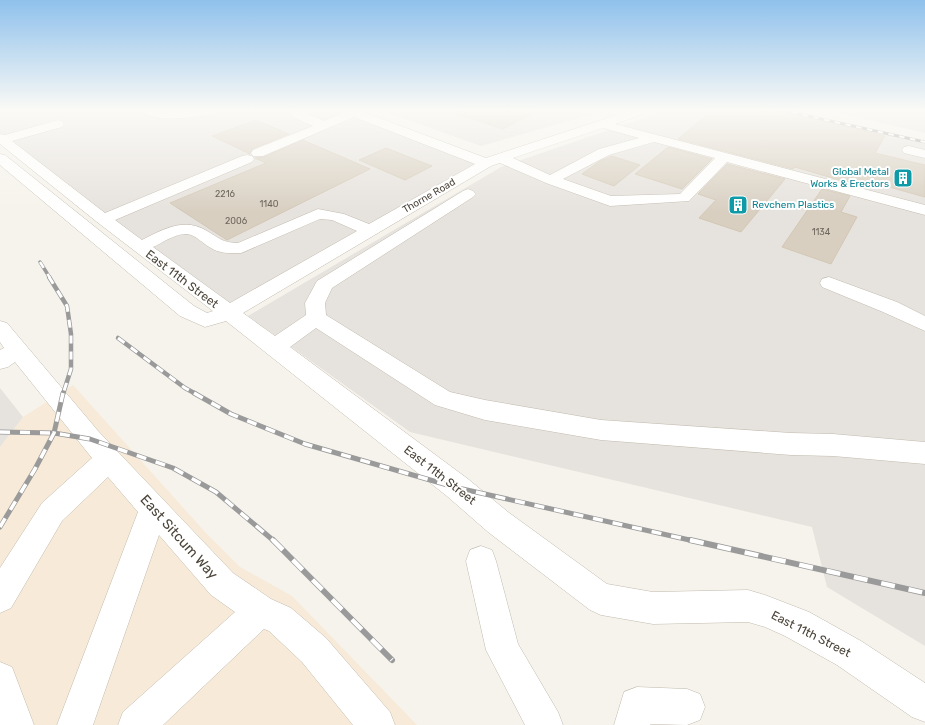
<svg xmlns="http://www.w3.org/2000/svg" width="925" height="725" font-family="Rubik,sans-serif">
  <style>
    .commercial { fill: #f7ead8 }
    .industrial { fill: #e6e2dd }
    .building { fill: #d8cfc1; stroke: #d3c7b4 }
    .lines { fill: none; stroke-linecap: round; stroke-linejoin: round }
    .minor-casing { stroke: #c2bbae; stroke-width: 1 }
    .minor { fill: #fff; fill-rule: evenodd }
    .rail-far4-casing { stroke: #9a9a9a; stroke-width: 3 }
    .rail-far3-casing { stroke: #9a9a9a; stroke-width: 3.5 }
    .rail-far2-casing { stroke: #9a9a9a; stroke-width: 4.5 }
    .rail-far1-casing { stroke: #9a9a9a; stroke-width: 5 }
    .rail-casing { stroke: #9a9a9a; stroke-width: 6 }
    .rail-far4 { stroke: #fff; stroke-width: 2; stroke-dasharray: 5.5; stroke-linecap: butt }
    .rail-far3 { stroke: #fff; stroke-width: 2.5; stroke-dasharray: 7; stroke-linecap: butt }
    .rail-far2 { stroke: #fff; stroke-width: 3; stroke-dasharray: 8; stroke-linecap: butt }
    .rail-far1 { stroke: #fff; stroke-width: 3.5; stroke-dasharray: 10; stroke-linecap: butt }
    .rail { stroke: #fff; stroke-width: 4.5; stroke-dasharray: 14; stroke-linecap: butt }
    .labels { text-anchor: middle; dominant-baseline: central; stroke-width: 4; stroke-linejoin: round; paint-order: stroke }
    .far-number-label { font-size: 9px; fill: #6e675b }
    .far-culture-label { font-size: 10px; fill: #0d838f; stroke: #fff; text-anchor: end }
    .far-street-label { font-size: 10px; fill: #4b4439; stroke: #fff }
    .street-label { font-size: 12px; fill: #4b4439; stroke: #fff }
    .near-street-label { font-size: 14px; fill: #4b4439; stroke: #fff }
  </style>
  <rect width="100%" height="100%" fill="#f6f3ec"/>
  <path class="commercial" d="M73 385 205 532 240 567 292 596 417 725H0V447L23 417Z"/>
  <path class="industrial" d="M0 110H340L479 161 232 305 0 140Z
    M380 110H607L481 146Z
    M667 110H784L925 144V646L827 587 812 527 410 432 248 316 501 167Z
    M826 110H925V133Z
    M0 388 23 417 0 447Z"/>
  <path class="building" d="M457 110H539L503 129 456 114Z
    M713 110H776L885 136 875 153 925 165V197L860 179 856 185 795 167 793 169 678 139Z
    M256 120 289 134 252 149 250 154 212 136Z
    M303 140 370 169 227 240 170 203 266 163 255 158 264 157Z
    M668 147 712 159 682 189 635 174Z
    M386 148 432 166 405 180 359 160Z
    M612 156 640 165 614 186 582 174 600 161Z
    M727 164 785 179 741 232 699 218 716 200 698 194Z
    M822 189 850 196 841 212 857 217 831 264 782 247Z"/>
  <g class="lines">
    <defs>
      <path id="minor" d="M141 110H222L216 114C199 116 153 125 141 110Z
        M296 110H312L307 114 324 121 343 113 339 110H358L486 158 632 110H650L648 112 615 124 925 205V215L727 162 689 201 610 206 546 183 500 163 491 166 243 313 275 336 306 315 305 303 317 281 463 191 468 189 473 191 476 194 473 197 332 288 325 303 326 315 450 392 485 400 601 420 791 433 833 434 925 442V464L833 456 791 455 601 440 485 420 435 405 316 328 290 347 468 479 508 512 607 584 653 592 748 590 765 595 809 612 861 641 925 683V722L912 717 837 665 785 636 765 627 748 622 653 624 601 615 590 610 488 532 448 497 226 321 205 327 180 316 0 165V154L5 155 194 306 207 313 213 311 97 222 0 144V134L5 135 58 120 62 121 64 124 62 127 12 141 105 213 242 156 247 155 252 156 254 159 252 162 115 220 142 240C163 229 185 217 207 231 219 238 223 243 238 243L318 209 344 214 369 224 475 164 354 117 263 156H253L251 153 253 150 313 126 293 117 291 114ZM603 128 639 138 599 149 550 175 513 158ZM654 142 715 158 680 194 611 196 563 179 609 155ZM320 219 332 220 357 231 230 303 153 247C162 243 176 233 187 234 196 235 203 244 211 248 220 254 231 253 241 253Z
        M909 146 925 150V158L904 153 902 150 904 147Z
        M829 277 897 302 925 316V331L883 312 822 287 820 283 822 279Z
        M0 321 7 323 99 432 233 573 271 599 291 608 326 638 390 712 395 725H353L302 662 269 631 264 629 163 725H118L123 712 235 612 211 595 159 535 93 725H57L138 512 108 477 62 521 11 608 0 613V568L42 503 92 458 15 362 8 367 0 369V350L4 348 0 342Z
        M481 546 492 550 496 561 518 644 558 712 563 725H525L486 650 466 561 470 550Z
        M0 662 12 667 34 725H0Z
        M637 687 687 689 700 694 705 707 700 720 687 725 651 724 650 725H614L624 692Z"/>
    </defs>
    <use href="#minor" class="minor-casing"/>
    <use href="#minor" class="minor"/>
    <defs>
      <path id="rail-far4" d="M781 110 925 142"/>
      <path id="rail-far3" d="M40 262 50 278"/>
      <path id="rail-far2" d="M49 277 67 306 71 334V369L63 394
        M118 338 185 388 196 394"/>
      <path id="rail-far1" d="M194 393 231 414 305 444 458 488 694 541
        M0 432 54 433 90 439 173 468 216 492 274 541
        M0 527 35 469 54 433 63 393"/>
      <path id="rail" d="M273 540 392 660
        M690 540 925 593"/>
    </defs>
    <use href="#rail-far4" class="rail-far4-casing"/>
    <use href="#rail-far3" class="rail-far3-casing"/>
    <use href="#rail-far2" class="rail-far2-casing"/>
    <use href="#rail-far1" class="rail-far1-casing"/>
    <use href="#rail" class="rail-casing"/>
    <use href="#rail-far4" class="rail-far4"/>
    <use href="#rail-far3" class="rail-far3"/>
    <use href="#rail-far2" class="rail-far2"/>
    <use href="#rail-far1" class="rail-far1"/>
    <use href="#rail" class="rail"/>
  </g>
  <linearGradient id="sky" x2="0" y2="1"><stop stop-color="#8fc1ec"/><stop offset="0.52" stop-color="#fbfaf6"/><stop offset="1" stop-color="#fbfaf6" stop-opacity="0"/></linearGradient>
  <rect width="925" height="212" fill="url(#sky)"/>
  <defs>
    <symbol id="building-square" viewBox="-11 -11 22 22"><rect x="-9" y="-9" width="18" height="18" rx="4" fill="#0f9aa8" stroke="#fff"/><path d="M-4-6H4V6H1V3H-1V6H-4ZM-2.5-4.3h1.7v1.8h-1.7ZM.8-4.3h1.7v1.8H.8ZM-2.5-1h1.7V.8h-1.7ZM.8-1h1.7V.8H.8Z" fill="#fff"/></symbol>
  </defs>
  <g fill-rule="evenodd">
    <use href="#building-square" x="892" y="167" width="22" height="22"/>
    <use href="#building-square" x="727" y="194" width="22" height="22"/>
  </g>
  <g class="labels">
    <g class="far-number-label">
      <text x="225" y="194">2216</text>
      <text x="269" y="204">1140</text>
      <text x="236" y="221">2006</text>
      <text x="821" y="232">1134</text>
    </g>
    <g class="far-culture-label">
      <text x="889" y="172">Global Metal<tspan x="889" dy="12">Works &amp; Erectors</tspan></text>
      <text x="752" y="205" text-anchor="start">Revchem Plastics</text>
    </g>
    <g class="far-street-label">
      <text transform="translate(429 196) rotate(-30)">Thorne Road</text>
    </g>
    <g class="street-label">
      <text transform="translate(182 279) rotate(37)">East 11th Street</text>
      <text transform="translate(440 475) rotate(38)">East 11th Street</text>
      <text transform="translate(811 634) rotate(27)">East 11th Street</text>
    </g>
    <g class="near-street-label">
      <text transform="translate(179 537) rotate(48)">East Sitcum Way</text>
    </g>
  </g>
</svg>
